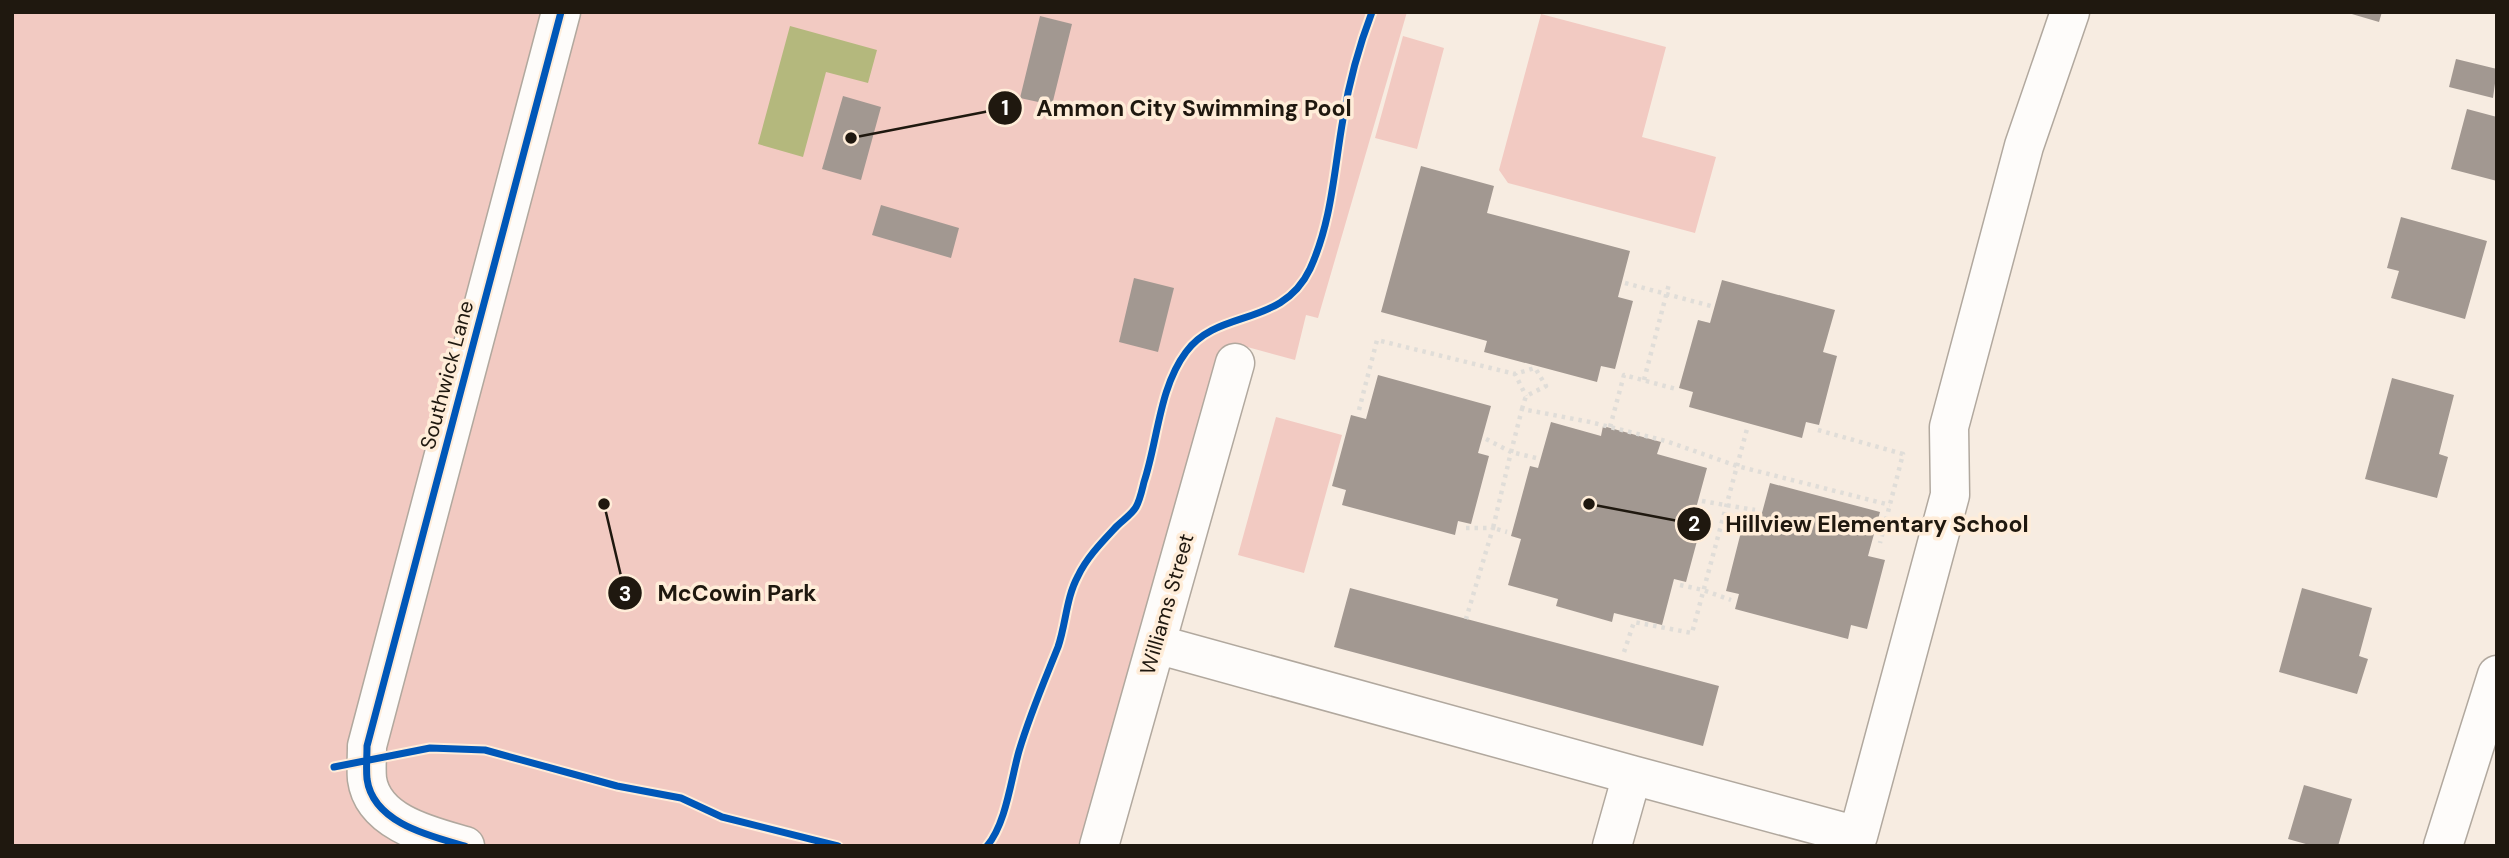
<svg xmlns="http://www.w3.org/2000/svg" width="2509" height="858" font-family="'DM Sans',sans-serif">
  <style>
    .green { fill: #f2cac2 }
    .water { fill: #b4b87d }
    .building { fill: #a29891 }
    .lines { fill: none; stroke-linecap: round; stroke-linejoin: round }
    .minor-casing { stroke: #b1a89e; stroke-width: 41 }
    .path { stroke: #e0ddd8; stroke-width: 4.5; stroke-dasharray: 3.5 5; stroke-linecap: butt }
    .minor { stroke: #fefcfa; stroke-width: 38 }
    .cycleway-casing { stroke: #ffedd9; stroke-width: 11 }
    .cycleway { stroke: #0057b8; stroke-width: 7 }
    .labels { text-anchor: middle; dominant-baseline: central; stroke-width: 7; stroke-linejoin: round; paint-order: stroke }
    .street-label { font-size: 21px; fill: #1f180f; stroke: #ffedd9 }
    .leader { fill: none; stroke: #1f180f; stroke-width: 2.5 }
    .callout-dot { fill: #1f180f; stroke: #ffedd9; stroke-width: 2.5 }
    .mark-label { font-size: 21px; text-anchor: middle; font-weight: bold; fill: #fff }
    .callout-label { font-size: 23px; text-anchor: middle; font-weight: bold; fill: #1f180f; stroke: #ffedd9; stroke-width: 7; stroke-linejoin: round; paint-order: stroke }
  </style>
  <rect width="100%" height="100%" fill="#f7ece1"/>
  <path class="green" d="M12 12H1407L1318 318 1306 315 1295 360 1240 345 1099 846H12Z
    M1541 14 1666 47 1642 137 1716 157 1695 233 1508 183 1499 170Z
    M1403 36 1444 48 1417 149 1375 138Z
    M1276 417 1342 435 1304 573 1238 555Z"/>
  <path class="water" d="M790 26 877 50 868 83 826 72 803 157 758 144Z"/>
  <path class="building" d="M2345 12H2382L2379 22Z
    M1040 16 1072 24 1052 105 1020 98Z
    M2456 59 2497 69 2493 98 2449 87Z
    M843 96 881 107 861 180 822 169Z
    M2467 109 2497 117V181L2451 169Z
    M1421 166 1494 186 1487 213 1630 251 1618 297 1633 301 1615 369 1601 366 1597 382 1484 352 1487 341 1381 312Z
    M881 205 959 228 951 258 872 235Z
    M2401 217 2487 241 2465 319 2391 298 2399 271 2387 268Z
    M1134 278 1174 288 1158 352 1119 342Z
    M1722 280 1835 310 1823 352 1837 356 1819 425 1806 422 1802 438 1689 407 1693 392 1679 388 1698 320 1710 323Z
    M1378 375 1491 406 1478 453 1489 456 1471 524 1458 521 1455 535 1342 505 1346 490 1332 486 1351 415 1366 419Z
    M2392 378 2454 395 2439 454 2448 457 2437 498 2365 479Z
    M1551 422 1601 436 1603 426 1661 442 1657 454 1707 468 1695 512 1704 515 1686 582 1674 579 1662 625 1614 613 1612 622 1556 606 1558 599 1508 585 1521 539 1511 536 1530 466 1538 468Z
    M1770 483 1880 512 1868 556 1885 560 1867 629 1851 625 1848 639 1735 609 1739 594 1726 591 1744 520 1759 524Z
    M1350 588 1719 686 1703 746 1334 647Z
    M2302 588 2372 608 2359 656 2368 659 2357 694 2279 672Z
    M2304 785 2352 799 2338 846H2313L2288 839Z"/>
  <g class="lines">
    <defs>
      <path id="minor" d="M1156 644 1632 775 1612 846
        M1632 775 1858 836 1950 495 1949 427 2024 146 2070 12
        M465 846C430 836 373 823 367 779 366 769 367 757 367 746L561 12
        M1099 846 1235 363
        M2443 846 2497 675"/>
    </defs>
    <use href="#minor" class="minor-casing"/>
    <path class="path" d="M1625 283 1711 306
      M1644 380 1669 284
      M1522 409 1526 396 1546 386 1535 368 1515 374 1526 396
      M1359 410 1377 340 1515 374
      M1610 427 1624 375 1676 389
      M1818 430 1903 454 1880 543
      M1486 439 1511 452 1493 528 1507 532
      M1536 458 1511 452 1522 409 1590 422 1666 441 1737 466 1890 505
      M1702 501 1755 510
      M1466 528H1493L1466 619
      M1680 585 1703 590 1731 600
      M1624 652 1634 622 1692 633 1747 429"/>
    <use href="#minor" class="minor"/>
    <defs>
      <path id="cycleway" d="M334 767 430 748 485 750 617 786 681 798 722 817 838 846
        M465 846C430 836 373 823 367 779 366 769 367 757 367 746L561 12
        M987 846C1006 824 1011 779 1019 751 1030 714 1044 682 1058 647 1066 624 1066 598 1078 576 1087 557 1103 541 1117 526 1123 520 1132 514 1136 507 1140 500 1142 490 1144 482 1158 440 1159 388 1186 352 1218 308 1282 328 1310 269 1332 221 1334 170 1343 119 1349 83 1359 46 1372 12"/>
    </defs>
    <use href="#cycleway" class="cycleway-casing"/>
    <use href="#cycleway" class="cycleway"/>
  </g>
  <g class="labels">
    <g class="street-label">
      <text transform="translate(447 375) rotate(-75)">Southwick Lane</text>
      <text transform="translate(1167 604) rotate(-74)">Williams Street</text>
    </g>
  </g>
  <path class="leader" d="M851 138L1005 108M1589 504L1694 524M604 504L625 593"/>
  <g class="callout-dot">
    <circle cx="851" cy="138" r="7"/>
    <circle cx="1589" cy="504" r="7"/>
    <circle cx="604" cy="504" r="7"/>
    <circle cx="1005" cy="108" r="18"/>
    <circle cx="1694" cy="524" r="18"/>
    <circle cx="625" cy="593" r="18"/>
  </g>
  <g class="mark-label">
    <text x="1005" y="115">1</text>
    <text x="1694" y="531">2</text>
    <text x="625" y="601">3</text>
  </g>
  <g class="callout-label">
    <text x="1194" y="116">Ammon City Swimming Pool</text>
    <text x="1877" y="532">Hillview Elementary School</text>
    <text x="737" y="601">McCowin Park</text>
  </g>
  <rect width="2509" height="858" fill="none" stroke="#1f180f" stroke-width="28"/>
</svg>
